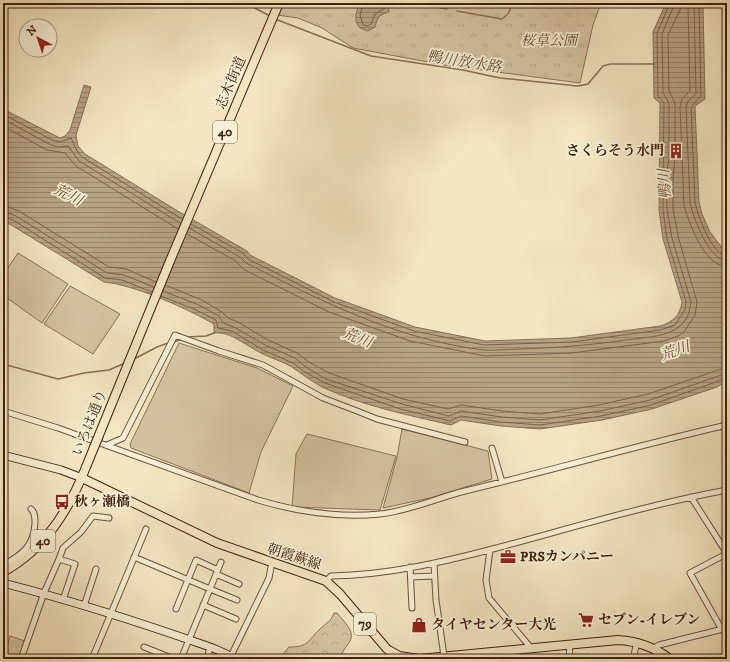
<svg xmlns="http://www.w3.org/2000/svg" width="730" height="662" font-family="'IM FELL DW Pica','Noto Serif JP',serif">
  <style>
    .grass { fill: #d5c4a2; stroke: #8b7258 }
    .forest { fill: url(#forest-crowns); stroke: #8b7258 }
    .park { fill: url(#park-tufts); stroke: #8b7258 }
    .water { fill: url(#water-rules); stroke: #876f54 }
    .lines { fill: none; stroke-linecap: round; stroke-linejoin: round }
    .shore { stroke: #7c6248; stroke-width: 1 }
    .stream { stroke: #876f54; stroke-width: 1.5 }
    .street-casing { stroke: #6e523a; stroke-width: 7 }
    .secondary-casing { stroke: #41200d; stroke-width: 9 }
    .primary-casing { stroke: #41200d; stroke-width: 10 }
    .street { stroke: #f7efd7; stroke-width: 5 }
    .secondary { stroke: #f7efd7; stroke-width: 7 }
    .primary { stroke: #f3e6c1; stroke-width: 8 }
    .primary-bridge-casing { stroke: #41200d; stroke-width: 10; stroke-linecap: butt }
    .primary-bridge { stroke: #f3e6c1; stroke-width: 8 }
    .labels { text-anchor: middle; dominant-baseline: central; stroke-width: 3.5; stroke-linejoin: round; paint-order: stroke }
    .shield { fill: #f7efd7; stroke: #785e4a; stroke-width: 1 }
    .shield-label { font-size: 13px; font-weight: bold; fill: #41200d }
    .park-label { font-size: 14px; font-style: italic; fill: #664932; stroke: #f7efd7 }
    .street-label { font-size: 14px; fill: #41200d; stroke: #f7efd7 }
    .poi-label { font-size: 14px; font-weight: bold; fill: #41200d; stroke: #f7efd7; text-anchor: start }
    .water-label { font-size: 15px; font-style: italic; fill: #6a4e37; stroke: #f7efd7 }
  </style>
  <defs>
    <pattern id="forest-crowns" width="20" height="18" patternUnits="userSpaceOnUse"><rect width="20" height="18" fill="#d5c4a2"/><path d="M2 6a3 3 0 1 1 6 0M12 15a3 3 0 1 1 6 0" fill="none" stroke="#b8a88a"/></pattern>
    <pattern id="park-tufts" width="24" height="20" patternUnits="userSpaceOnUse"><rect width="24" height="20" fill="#d5c4a2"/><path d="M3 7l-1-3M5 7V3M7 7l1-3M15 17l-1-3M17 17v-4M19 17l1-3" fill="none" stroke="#b8a88a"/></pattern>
    <pattern id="water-rules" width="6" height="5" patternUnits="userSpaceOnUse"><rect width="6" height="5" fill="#b6a384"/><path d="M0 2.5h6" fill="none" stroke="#96846a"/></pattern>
  </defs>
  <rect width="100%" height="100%" fill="#f3e6c1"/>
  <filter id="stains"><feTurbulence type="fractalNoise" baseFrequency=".005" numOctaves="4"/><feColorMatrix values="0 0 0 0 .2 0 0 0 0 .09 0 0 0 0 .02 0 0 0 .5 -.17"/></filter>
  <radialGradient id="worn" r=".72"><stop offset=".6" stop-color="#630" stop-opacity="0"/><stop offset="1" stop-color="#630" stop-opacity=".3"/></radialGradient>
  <path class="grass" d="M18 253 68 284 42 323 3 295V275Z
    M70 286 120 314 93 354 44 324Z
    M179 343 257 368 293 386 261 452 249 493 131 448 130 444Z
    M402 429 488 451 492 479 430 498 383 508 397 457Z
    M307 434 396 456 380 510 292 507 296 454Z"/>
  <path class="forest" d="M334 613H337C341 618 350 627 351 633 354 643 340 649 341 659H281L283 654 289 647C309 647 307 641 320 629 326 623 331 622 334 613Z"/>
  <path class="park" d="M283 3H601L593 25 580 83 444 65 353 48 322 28 298 18 277 15Z
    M10 636 25 641 18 659H3Z"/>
  <path class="water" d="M359 3H388L389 12C378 15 378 17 375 27L368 31 360 28 356 22V15Z
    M666 3H702L703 7 705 99 695 106 699 202 702 214 710 232 727 254V381L717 387 652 409 602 420 540 429 501 426 461 420 451 425C408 415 363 406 322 387 311 381 302 374 292 367 282 361 270 358 261 353 246 346 231 331 214 333V324C186 308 135 285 104 282L3 220V109L60 138 65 136 70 130 84 85 91 87 76 135 78 146 85 154 176 210 247 251 250 255 335 298 415 327 485 341 571 338 660 326C673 322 680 316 682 302L663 239 659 210 660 103 654 98 653 32Z"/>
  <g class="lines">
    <path class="shore" d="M363 3 360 15 363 25 368 26 371 24 375 14 385 8V3
      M688 3 690 91 682 99 680 107 684 205C689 223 704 266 727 267
      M694 3 696 94 688 101 686 107 690 203C694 218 708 260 727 261
      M699 3 701 96 691 107 695 202C698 216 711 254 727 256
      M3 114 52 140 60 142 71 138 77 151 82 157 182 219
      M3 119 51 145 59 147 68 146 79 161 180 223
      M3 126 47 150 65 153 76 166 178 229
      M3 205 19 211 109 267 126 269 156 282
      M3 211 16 216 107 273 124 275 154 287
      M3 216 13 220 105 278 122 280 152 292
      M191 224 243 253 248 259 334 302 414 331 484 345 572 342 660 330 675 325 685 310 686 302 667 239 663 210 664 103 658 96 657 33 670 3
      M189 228 240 257 246 263C321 301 398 340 484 350 495 351 508 349 520 349 556 348 590 345 626 340 653 336 688 338 691 302L672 238 667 209 666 179 669 158V103L663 93 662 34 675 3
      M187 234 236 261 243 269 329 312 410 341 485 356 572 353 664 341 678 336 684 332 695 315 697 302 678 236 673 209V179L675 158V103L669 91 668 35 680 10 681 3
      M165 285 202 300 222 312 228 318 238 322 268 340 297 353 309 362 329 373 403 399 448 409 461 405 502 411 540 414 599 405 648 394 727 367
      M163 291 199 305 219 316 223 323 234 327 265 345 295 358 306 367 326 379 402 404 449 416 461 411 502 417 540 420 600 411 650 400 727 373
      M161 296 196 310 216 320 218 328 232 331 263 350 293 363 303 371 325 383 400 409 450 421 461 416 501 422 540 425 601 416 651 405 727 378"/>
    <path class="stream" d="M245 3 270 16
      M428 3 431 6 447 9
      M457 11 502 19 508 14 513 3
      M275 19 371 56 463 70 500 78 578 86 588 84 603 66 610 64H655
      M187 337 206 336 214 333
      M174 342 182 339
      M134 359 157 347 168 343
      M3 364 58 379 84 373 109 370 125 363"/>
    <defs>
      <path id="street" d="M3 411 58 428 258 500C298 512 338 518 380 514 409 511 437 498 465 491 553 470 639 445 727 425
        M107 445 123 438 175 335 219 351 263 365 323 398 357 411 377 419 465 442
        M492 448 502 482
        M691 497 726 552 727 560
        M490 550 486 580 489 598 531 648
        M134 557 210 589 221 562
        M59 559 63 548 81 532 93 516 109 518
        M434 563 436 600 444 656
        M3 565C22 555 34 546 35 523 35 518 35 512 31 509
        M410 567 412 608
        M216 574 239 584
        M411 577 434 576
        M326 581 331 576C390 575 448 561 504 546 578 526 651 504 727 490
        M203 605 236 619
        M84 606 96 569
        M176 609 196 560 218 570
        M722 630 690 573 726 554
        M144 647 174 659
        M654 648 659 645 727 628
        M230 658 269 578 272 562
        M21 659 44 593 59 559 75 564 63 600
        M92 659 146 529
        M181 659 210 589 237 600
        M207 659 210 647
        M569 659 570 644
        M633 659 637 642"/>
      <path id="secondary" d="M3 455 61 470 82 478
        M3 583C73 601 142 623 210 647 220 650 228 656 238 659"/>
      <path id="primary" d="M170 261 279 3
        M82 478 217 543 326 581 340 594 387 649 399 656 419 659 618 640C638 641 654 647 670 659
        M3 572C45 549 69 510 86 467"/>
    </defs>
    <use href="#street" class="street-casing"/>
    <use href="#secondary" class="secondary-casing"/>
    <use href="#primary" class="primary-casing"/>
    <use href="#street" class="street"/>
    <use href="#secondary" class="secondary"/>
    <use href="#primary" class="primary"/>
    <defs>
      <path id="primary-bridge" d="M86 467 170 261"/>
    </defs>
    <use href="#primary-bridge" class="primary-bridge-casing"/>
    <use href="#primary-bridge" class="primary-bridge"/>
  </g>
  <defs>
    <symbol id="building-bare" viewBox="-9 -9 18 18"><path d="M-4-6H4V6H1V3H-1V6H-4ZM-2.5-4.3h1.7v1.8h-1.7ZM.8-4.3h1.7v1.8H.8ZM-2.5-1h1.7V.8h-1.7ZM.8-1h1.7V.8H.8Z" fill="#8f2418" stroke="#f7efd7" stroke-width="2.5" paint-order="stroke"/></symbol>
    <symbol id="bus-bare" viewBox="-9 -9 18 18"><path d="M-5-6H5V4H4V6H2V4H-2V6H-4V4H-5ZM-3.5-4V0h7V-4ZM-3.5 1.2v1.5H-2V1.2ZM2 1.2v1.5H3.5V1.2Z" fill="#8f2418" stroke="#f7efd7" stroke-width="2.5" paint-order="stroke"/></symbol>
    <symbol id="office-bare" viewBox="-9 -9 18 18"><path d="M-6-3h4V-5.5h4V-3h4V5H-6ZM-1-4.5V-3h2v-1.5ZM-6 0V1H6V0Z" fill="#8f2418" stroke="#f7efd7" stroke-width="2.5" paint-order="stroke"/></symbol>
    <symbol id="supermarket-bare" viewBox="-9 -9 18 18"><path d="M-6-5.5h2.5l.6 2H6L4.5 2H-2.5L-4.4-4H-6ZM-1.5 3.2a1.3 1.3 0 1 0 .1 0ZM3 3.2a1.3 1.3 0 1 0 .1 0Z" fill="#8f2418" stroke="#f7efd7" stroke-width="2.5" paint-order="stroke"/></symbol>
    <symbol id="shop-bare" viewBox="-9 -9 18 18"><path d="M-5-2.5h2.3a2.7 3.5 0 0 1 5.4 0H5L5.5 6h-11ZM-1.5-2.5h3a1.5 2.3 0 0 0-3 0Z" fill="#8f2418" stroke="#f7efd7" stroke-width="2.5" paint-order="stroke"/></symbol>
  </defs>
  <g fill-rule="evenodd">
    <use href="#building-bare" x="665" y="140" width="22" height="22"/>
    <use href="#bus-bare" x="51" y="491" width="22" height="22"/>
    <use href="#office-bare" x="497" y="546" width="22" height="22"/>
    <use href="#supermarket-bare" x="575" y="609" width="22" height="22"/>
    <use href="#shop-bare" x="408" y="614" width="22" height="22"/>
  </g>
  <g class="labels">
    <g class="shield">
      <rect x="213" y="121" width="24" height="22" rx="3"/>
      <rect x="31" y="530" width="24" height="22" rx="3"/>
      <rect x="354" y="613" width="22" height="22" rx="3"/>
    </g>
    <g class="shield-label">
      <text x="225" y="132">40</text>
      <text x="43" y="541">40</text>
      <text x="365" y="624">79</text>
    </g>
    <g class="park-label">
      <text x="549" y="41">桜草公園</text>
    </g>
    <g class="street-label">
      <text transform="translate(231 83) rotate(-67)">志木街道</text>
      <text transform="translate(90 423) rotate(-68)">いろは通り</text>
      <text transform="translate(294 557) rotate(18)">朝霞蕨線</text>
    </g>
    <g class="poi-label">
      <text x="664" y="151" text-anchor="end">さくらそう水門</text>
      <text x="74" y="502">秋ヶ瀬橋</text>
      <text x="520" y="557">PRSカンパニー</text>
      <text x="598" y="620">セブン-イレブン</text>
      <text x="431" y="625">タイヤセンター大光</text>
    </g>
    <g class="water-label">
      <text transform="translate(464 62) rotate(9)">鴨川放水路</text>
      <text transform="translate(665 184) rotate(-94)">鴨川</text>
      <text transform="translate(68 195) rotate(27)">荒川</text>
      <text transform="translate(357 338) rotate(21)">荒川</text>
      <text transform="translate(675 351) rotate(-19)">荒川</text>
    </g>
  </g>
  <rect width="730" height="662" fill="none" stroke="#f3e6c1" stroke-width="16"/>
  <rect x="4" y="4" width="722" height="654" fill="none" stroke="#41200d" stroke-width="2"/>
  <rect x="8" y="8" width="714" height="646" fill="none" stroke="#41200d"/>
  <g transform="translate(38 38) rotate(320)"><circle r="19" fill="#f7efd7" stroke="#ae9c86"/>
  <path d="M0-3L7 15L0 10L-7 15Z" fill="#8f2418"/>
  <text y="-6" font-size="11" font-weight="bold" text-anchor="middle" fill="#41200d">N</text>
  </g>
  <rect width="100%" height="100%" filter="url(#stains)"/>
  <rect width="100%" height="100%" fill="url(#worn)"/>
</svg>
